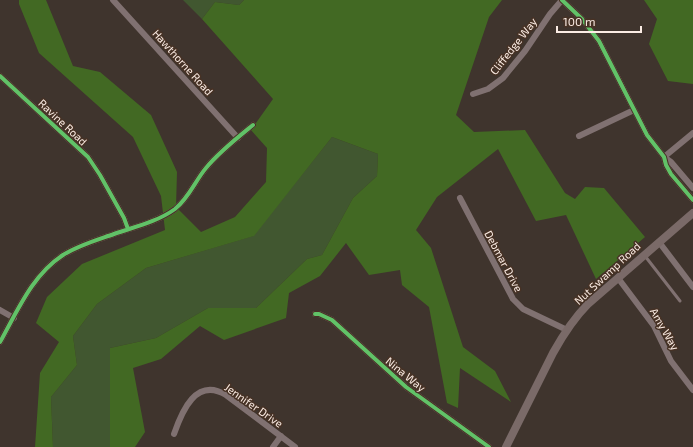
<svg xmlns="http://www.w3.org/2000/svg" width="693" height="447" font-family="'Exo 2',sans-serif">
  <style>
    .green { fill: #415730 }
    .forest { fill: #426923 }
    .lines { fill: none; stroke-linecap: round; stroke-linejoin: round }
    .lane { stroke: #807171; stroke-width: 3 }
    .street { stroke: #807171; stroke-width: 6 }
    .secondary { stroke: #7a6a68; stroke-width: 8 }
    .cycleway-casing { stroke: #473225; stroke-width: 6 }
    .cycleway { stroke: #61c268; stroke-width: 4 }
    .labels { text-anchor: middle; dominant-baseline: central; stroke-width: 3; stroke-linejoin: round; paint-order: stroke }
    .street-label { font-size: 11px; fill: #fbece4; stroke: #473225 }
  </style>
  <rect width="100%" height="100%" fill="#3f342d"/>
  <path class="green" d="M183 0H244L239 5 215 2 202 19Z
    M332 137 378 154 377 176 353 198 322 255 307 259 256 308H208L156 338 110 348V447H53L51 397 77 365 73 336 97 304 146 268 253 236Z"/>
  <path class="forest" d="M19 0H46L73 66 100 72 151 115 177 172 176 207 201 232 235 217 266 182 267 148 251 130 273 99 202 19 215 2 239 5 244 0H502L489 17 456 115 474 132 525 130 565 193 575 199 585 187 604 188 645 237 596 279 566 215 536 221 498 149 437 197 416 230 431 248 463 347 495 371 511 402 460 368 458 408 447 403 429 307 402 285 400 270 369 275 346 243 320 276 289 293 286 318 224 340 200 326 161 359 133 368 145 432 135 447H110V348L156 338 208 308H256L307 259 322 255 353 198 377 176 378 154 332 137 254 236 146 268 97 304 73 336 77 365 51 397 53 447H35L40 373 59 342 36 323 47 297 82 264 165 230 161 196 133 137 39 53 19 4Z
    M644 0H693V84L668 81 649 44 657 19Z"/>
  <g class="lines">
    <path class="lane" d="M645 256 680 301"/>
    <path class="street" d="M113 0 238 138
      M562 0 582 19 599 41 647 135 664 157 666 165 671 174 693 200
      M0 76 88 157 100 175 124 218 128 229
      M473 94 488 89 503 78 525 51 550 14 562 0
      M579 136 634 110
      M664 157 671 162 693 188
      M664 157 693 133
      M460 198 513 299 523 309 567 330
      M659 242 693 287
      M618 278 654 326 671 361 693 390
      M0 310 14 318
      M315 314H319L332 320 406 387 489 447
      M0 342C17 312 32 275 63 255 79 245 97 240 114 234 134 227 157 222 175 209 189 198 195 181 206 168 219 152 237 138 253 125
      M174 434C182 411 196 377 226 395L295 447
      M273 447 281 436"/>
    <path class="secondary" d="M506 447 553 353C563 335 574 318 588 304L693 213"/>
    <defs>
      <path id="cycleway" d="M562 0 582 19 599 41 647 135 664 157 666 165 671 174 693 200
        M0 76 88 157 100 175 124 218 128 229
        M315 314H319L332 320 406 387 489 447
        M0 342C17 312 32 275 63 255 79 245 97 240 114 234 134 227 157 222 175 209 189 198 195 181 206 168 219 152 237 138 253 125"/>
    </defs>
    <use href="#cycleway" class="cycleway-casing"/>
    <use href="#cycleway" class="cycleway"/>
  </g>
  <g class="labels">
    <g class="street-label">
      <text transform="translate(513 46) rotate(-52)">Cliffedge Way</text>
      <text transform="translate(183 62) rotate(48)">Hawthorne Road</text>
      <text transform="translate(63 122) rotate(43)">Ravine Road</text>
      <text transform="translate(504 261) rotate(62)">Debmar Drive</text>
      <text transform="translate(607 273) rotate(-43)">Nut Swamp Road</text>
      <text transform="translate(665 329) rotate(60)">Amy Way</text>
      <text transform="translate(406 374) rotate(39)">Nina Way</text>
      <text transform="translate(254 405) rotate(35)">Jennifer Drive</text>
    </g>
  </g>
  <path d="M557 26v6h84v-6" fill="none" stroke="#fbece4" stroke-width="2"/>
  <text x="563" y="26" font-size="12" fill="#fbece4" stroke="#473225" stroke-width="3" paint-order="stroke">100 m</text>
</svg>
